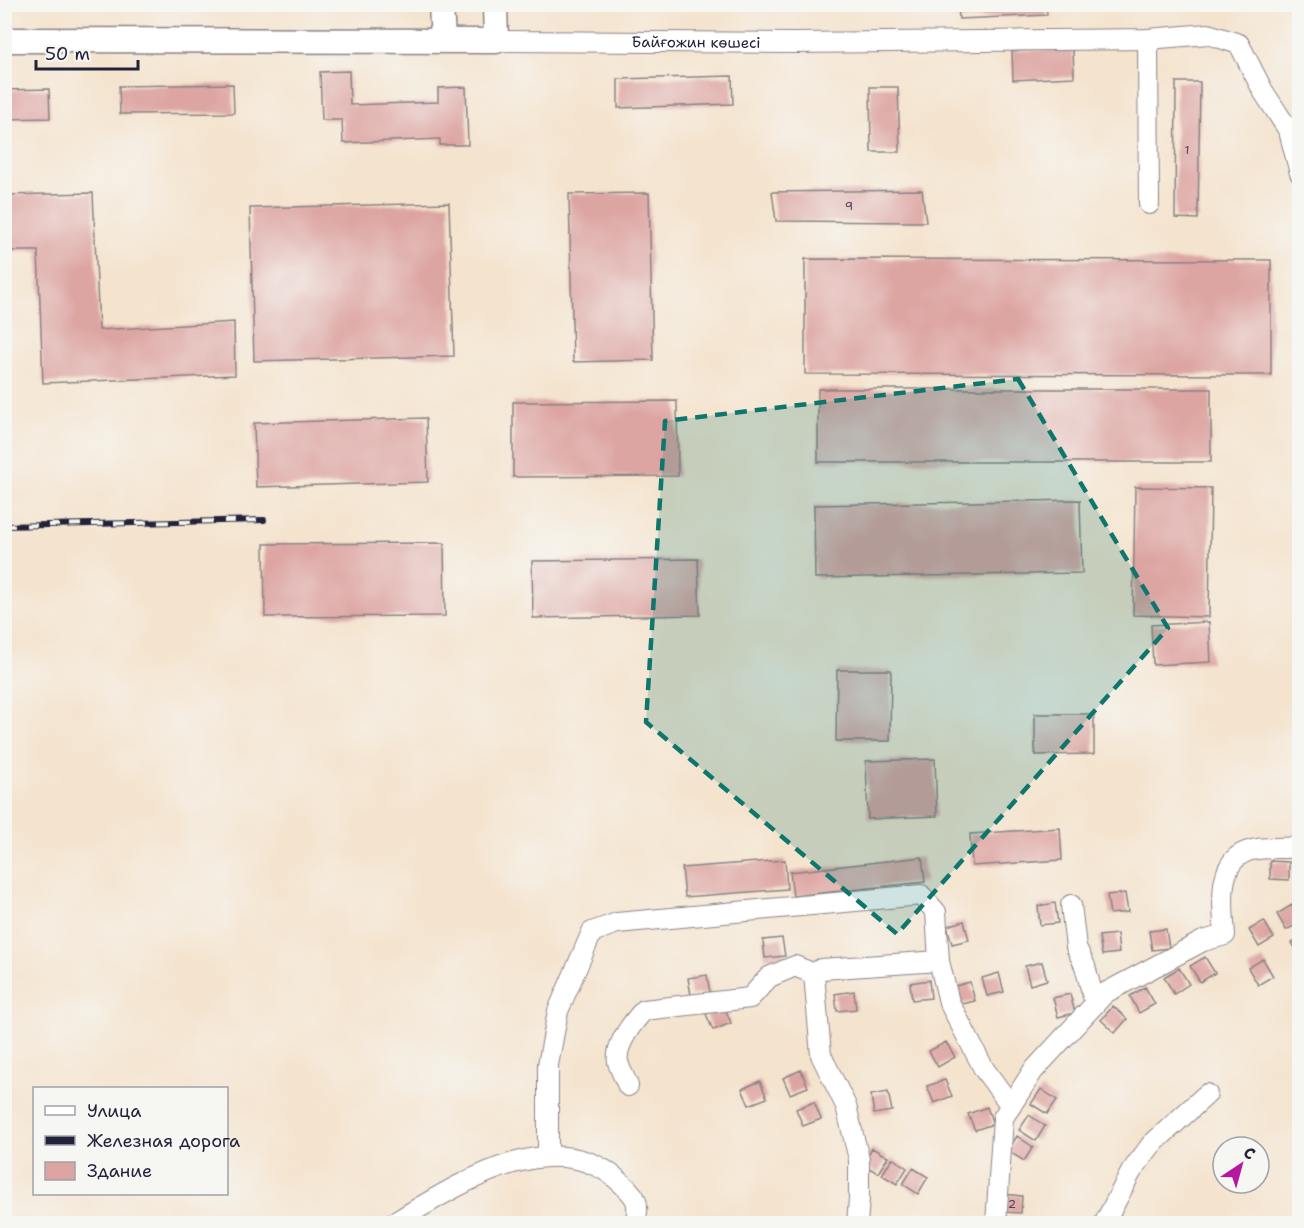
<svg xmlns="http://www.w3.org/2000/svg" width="1304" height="1228" font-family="'Shantell Sans',sans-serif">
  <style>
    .green { fill: #8ac97f; stroke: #56765d; stroke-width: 1.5 }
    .building { fill: #dda5a2 }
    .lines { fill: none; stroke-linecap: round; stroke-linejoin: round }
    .minor-casing { stroke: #8b8284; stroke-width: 22 }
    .major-casing { stroke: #8b8284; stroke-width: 27 }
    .minor { stroke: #fff; stroke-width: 20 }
    .major { stroke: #fff; stroke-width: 24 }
    .rail-casing { stroke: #22223b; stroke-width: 6 }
    .rail { stroke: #f6f6f2; stroke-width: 4; stroke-dasharray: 11; stroke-linecap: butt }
    .marked { fill: #0f766e; fill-opacity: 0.2; stroke: #0f766e; stroke-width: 4.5; stroke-dasharray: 12 8; stroke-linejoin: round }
    .labels { text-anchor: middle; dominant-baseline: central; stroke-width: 6; stroke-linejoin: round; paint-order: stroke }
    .number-label { font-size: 12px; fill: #514355 }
    .street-label { font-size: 15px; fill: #22223b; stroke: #f6f6f2 }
  </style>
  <rect width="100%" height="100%" fill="#f6f6f2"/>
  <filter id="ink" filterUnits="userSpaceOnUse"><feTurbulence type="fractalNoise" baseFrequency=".0167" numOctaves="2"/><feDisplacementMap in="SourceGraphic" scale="12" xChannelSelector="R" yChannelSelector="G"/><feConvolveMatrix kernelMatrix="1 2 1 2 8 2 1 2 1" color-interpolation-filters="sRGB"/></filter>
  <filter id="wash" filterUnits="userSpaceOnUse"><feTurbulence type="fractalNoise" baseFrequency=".008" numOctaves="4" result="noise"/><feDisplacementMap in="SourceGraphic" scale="24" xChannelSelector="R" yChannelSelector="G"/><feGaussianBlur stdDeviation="1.35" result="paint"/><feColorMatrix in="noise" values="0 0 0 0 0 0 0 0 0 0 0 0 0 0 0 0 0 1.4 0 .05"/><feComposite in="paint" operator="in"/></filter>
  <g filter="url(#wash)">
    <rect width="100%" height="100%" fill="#f4e3cd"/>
    <path class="green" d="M150 5V4L293 5 151 8Z"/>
    <g id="blocks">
      <path class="building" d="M958 4H1046L1047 15 959 19Z
        M1073 49 1074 77 1013 80 1012 51Z
        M349 71 350 105 438 102V88L466 87 468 145H440V139L343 143 342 120H322L320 72Z
        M732 76 733 104 618 108V79Z
        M1176 82H1200L1198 219 1175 218Z
        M233 84 234 113 120 114 119 86Z
        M870 87H898L900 152H871Z
        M49 89 50 118 4 119V90Z
        M922 190 926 222 776 221 772 192Z
        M93 193 99 330 234 322 235 375 43 383 38 251H4V195Z
        M649 193 653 360 573 362 569 194Z
        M449 203 454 356 254 361 250 208Z
        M805 259 1271 260V375L805 374Z
        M818 389H1211V462H818Z
        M677 401 678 476 513 477V402Z
        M426 418 428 482 256 487 254 423Z
        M1135 487 1211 488 1209 617 1133 615Z
        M1080 500 1082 573 815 578 814 505Z
        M444 543 445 616 265 617 264 544Z
        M698 559 700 615 533 618 532 561Z
        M1209 622 1211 662 1153 665 1151 625Z
        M837 670H891L890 741H836Z
        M1035 714H1094V754L1035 755Z
        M935 759 937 816 868 819 866 761Z
        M1060 828 1062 860 972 866 970 834Z
        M922 857 925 882 793 896 790 872Z
        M785 860 787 889 685 897 682 868Z
        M1270 861 1289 862V880L1270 879Z
        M1125 893 1128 912 1110 914 1107 895Z
        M1055 903 1058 923 1040 925 1038 906Z
        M1292 905 1300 918V923L1286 930 1277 914Z
        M964 921 969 940 952 944 947 926Z
        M1264 921 1274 938 1259 947 1249 930Z
        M1166 929 1169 948 1152 950 1149 931Z
        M1117 934 1119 953 1102 955 1099 936Z
        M782 938 785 956 765 958 763 940Z
        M1300 939V955L1292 943Z
        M1205 957 1215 973 1200 982 1190 966Z
        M1263 959 1273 976 1258 985 1248 968Z
        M1042 962 1047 980 1030 985 1025 966Z
        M1179 968 1189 984 1174 994 1164 977Z
        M999 973 1004 992 987 996 982 978Z
        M707 975 710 993 691 995 688 978Z
        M929 980 931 998 912 1000 910 983Z
        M970 982 975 1001 958 1005 952 987Z
        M1145 987 1155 1004 1139 1013 1130 996Z
        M854 991 856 1009 837 1011 835 994Z
        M1070 994 1075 1013 1058 1017 1053 998Z
        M724 1006 731 1023 713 1030 706 1014Z
        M1113 1006 1127 1019 1115 1033 1101 1020Z
        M946 1042 955 1057 938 1067 929 1051Z
        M801 1070 808 1087 790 1094 783 1078Z
        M945 1080 952 1096 934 1103 927 1086Z
        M760 1081 767 1098 749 1105 742 1089Z
        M1041 1089 1057 1100 1047 1114 1031 1104Z
        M888 1092 892 1111 874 1114 871 1095Z
        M814 1102 821 1119 803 1126 796 1109Z
        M987 1107 993 1124 975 1130 968 1114Z
        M1029 1115 1045 1126 1036 1141 1019 1130Z
        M1017 1136 1033 1147 1024 1161 1008 1151Z
        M872 1148 888 1157 878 1173 862 1164Z
        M892 1158 907 1168 897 1184 882 1175Z
        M913 1168 928 1177 918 1194 903 1184Z
        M1003 1194 1022 1196 1021 1213 1002 1212Z"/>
    </g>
  </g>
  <g filter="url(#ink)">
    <use href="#blocks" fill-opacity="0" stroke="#8b8284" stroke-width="1.5"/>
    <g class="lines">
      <defs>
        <g id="minor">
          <path d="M1148 39 1149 204"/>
          <path id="s1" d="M496 41 795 43 1148 39 1208 34 1239 44 1263 91 1289 131 1300 173"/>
          <path d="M1071 905 1076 947 1085 966 1095 1004"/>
          <path d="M814 974 821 969 939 961"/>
          <path d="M628 1086C625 1078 620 1070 618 1062 615 1045 633 1022 644 1010L750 998 769 977 795 966 814 974 821 1055 846 1106 859 1159V1199L857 1224"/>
          <path d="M548 1156V1065L558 1011 592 932 617 923 921 895 936 912 939 961 949 1002 984 1069 1011 1106"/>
          <path d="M392 1224C453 1188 552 1120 619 1181 635 1195 642 1202 634 1224"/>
          <path d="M996 1224 1003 1118 1033 1071 1105 993 1203 941 1225 935C1223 907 1215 858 1252 850 1268 846 1285 850 1300 846"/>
          <path d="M1104 1224 1131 1172 1151 1145 1207 1094"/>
        </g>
        <path id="major" d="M441 4 443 41
          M4 40 496 41 495 4"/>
      </defs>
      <use href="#minor" class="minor-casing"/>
      <use href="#major" class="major-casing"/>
      <use href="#minor" class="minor"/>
      <use href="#major" class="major"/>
      <defs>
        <path id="rail" d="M4 526 264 520"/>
      </defs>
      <use href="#rail" class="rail-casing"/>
      <use href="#rail" class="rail"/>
    </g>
  </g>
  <path class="marked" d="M1018 379 1168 628 897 934 646 722 665 421Z"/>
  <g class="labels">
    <g class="number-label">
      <text x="1187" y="150">1</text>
      <text x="849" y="206">9</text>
      <text x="1012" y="1204">2</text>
    </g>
    <g class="street-label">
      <text stroke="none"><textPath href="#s1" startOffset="200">Байғожин көшесі</textPath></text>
    </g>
  </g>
  <rect width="1304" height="1228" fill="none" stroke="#f6f6f2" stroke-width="24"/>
  <rect x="33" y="1087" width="195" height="108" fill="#f6f6f2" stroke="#a1a1a9" stroke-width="1.5"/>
  <rect x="45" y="1106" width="30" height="9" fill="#ffffff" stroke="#a1a1a9" stroke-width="1.5"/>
  <text x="87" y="1117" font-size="18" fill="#22223b">Улица</text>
  <rect x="45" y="1136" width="30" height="9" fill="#22223b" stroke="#a1a1a9" stroke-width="1.5"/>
  <text x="87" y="1147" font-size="18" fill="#22223b">Железная дорога</text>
  <rect x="45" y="1162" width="30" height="18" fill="#dda5a2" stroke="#a1a1a9" stroke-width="1.5"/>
  <text x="87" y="1177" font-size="18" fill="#22223b">Здание</text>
  <g transform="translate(1241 1165) rotate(36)"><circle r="28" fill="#f6f6f2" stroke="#a1a1a9" stroke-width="1.5"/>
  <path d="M0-4.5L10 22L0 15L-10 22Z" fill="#b5179e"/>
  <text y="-9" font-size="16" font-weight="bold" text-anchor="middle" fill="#22223b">С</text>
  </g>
  <path d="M36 60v9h102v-9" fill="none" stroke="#22223b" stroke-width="3"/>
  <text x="45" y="60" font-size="18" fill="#22223b" stroke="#f6f6f2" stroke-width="4.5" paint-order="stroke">50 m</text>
</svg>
